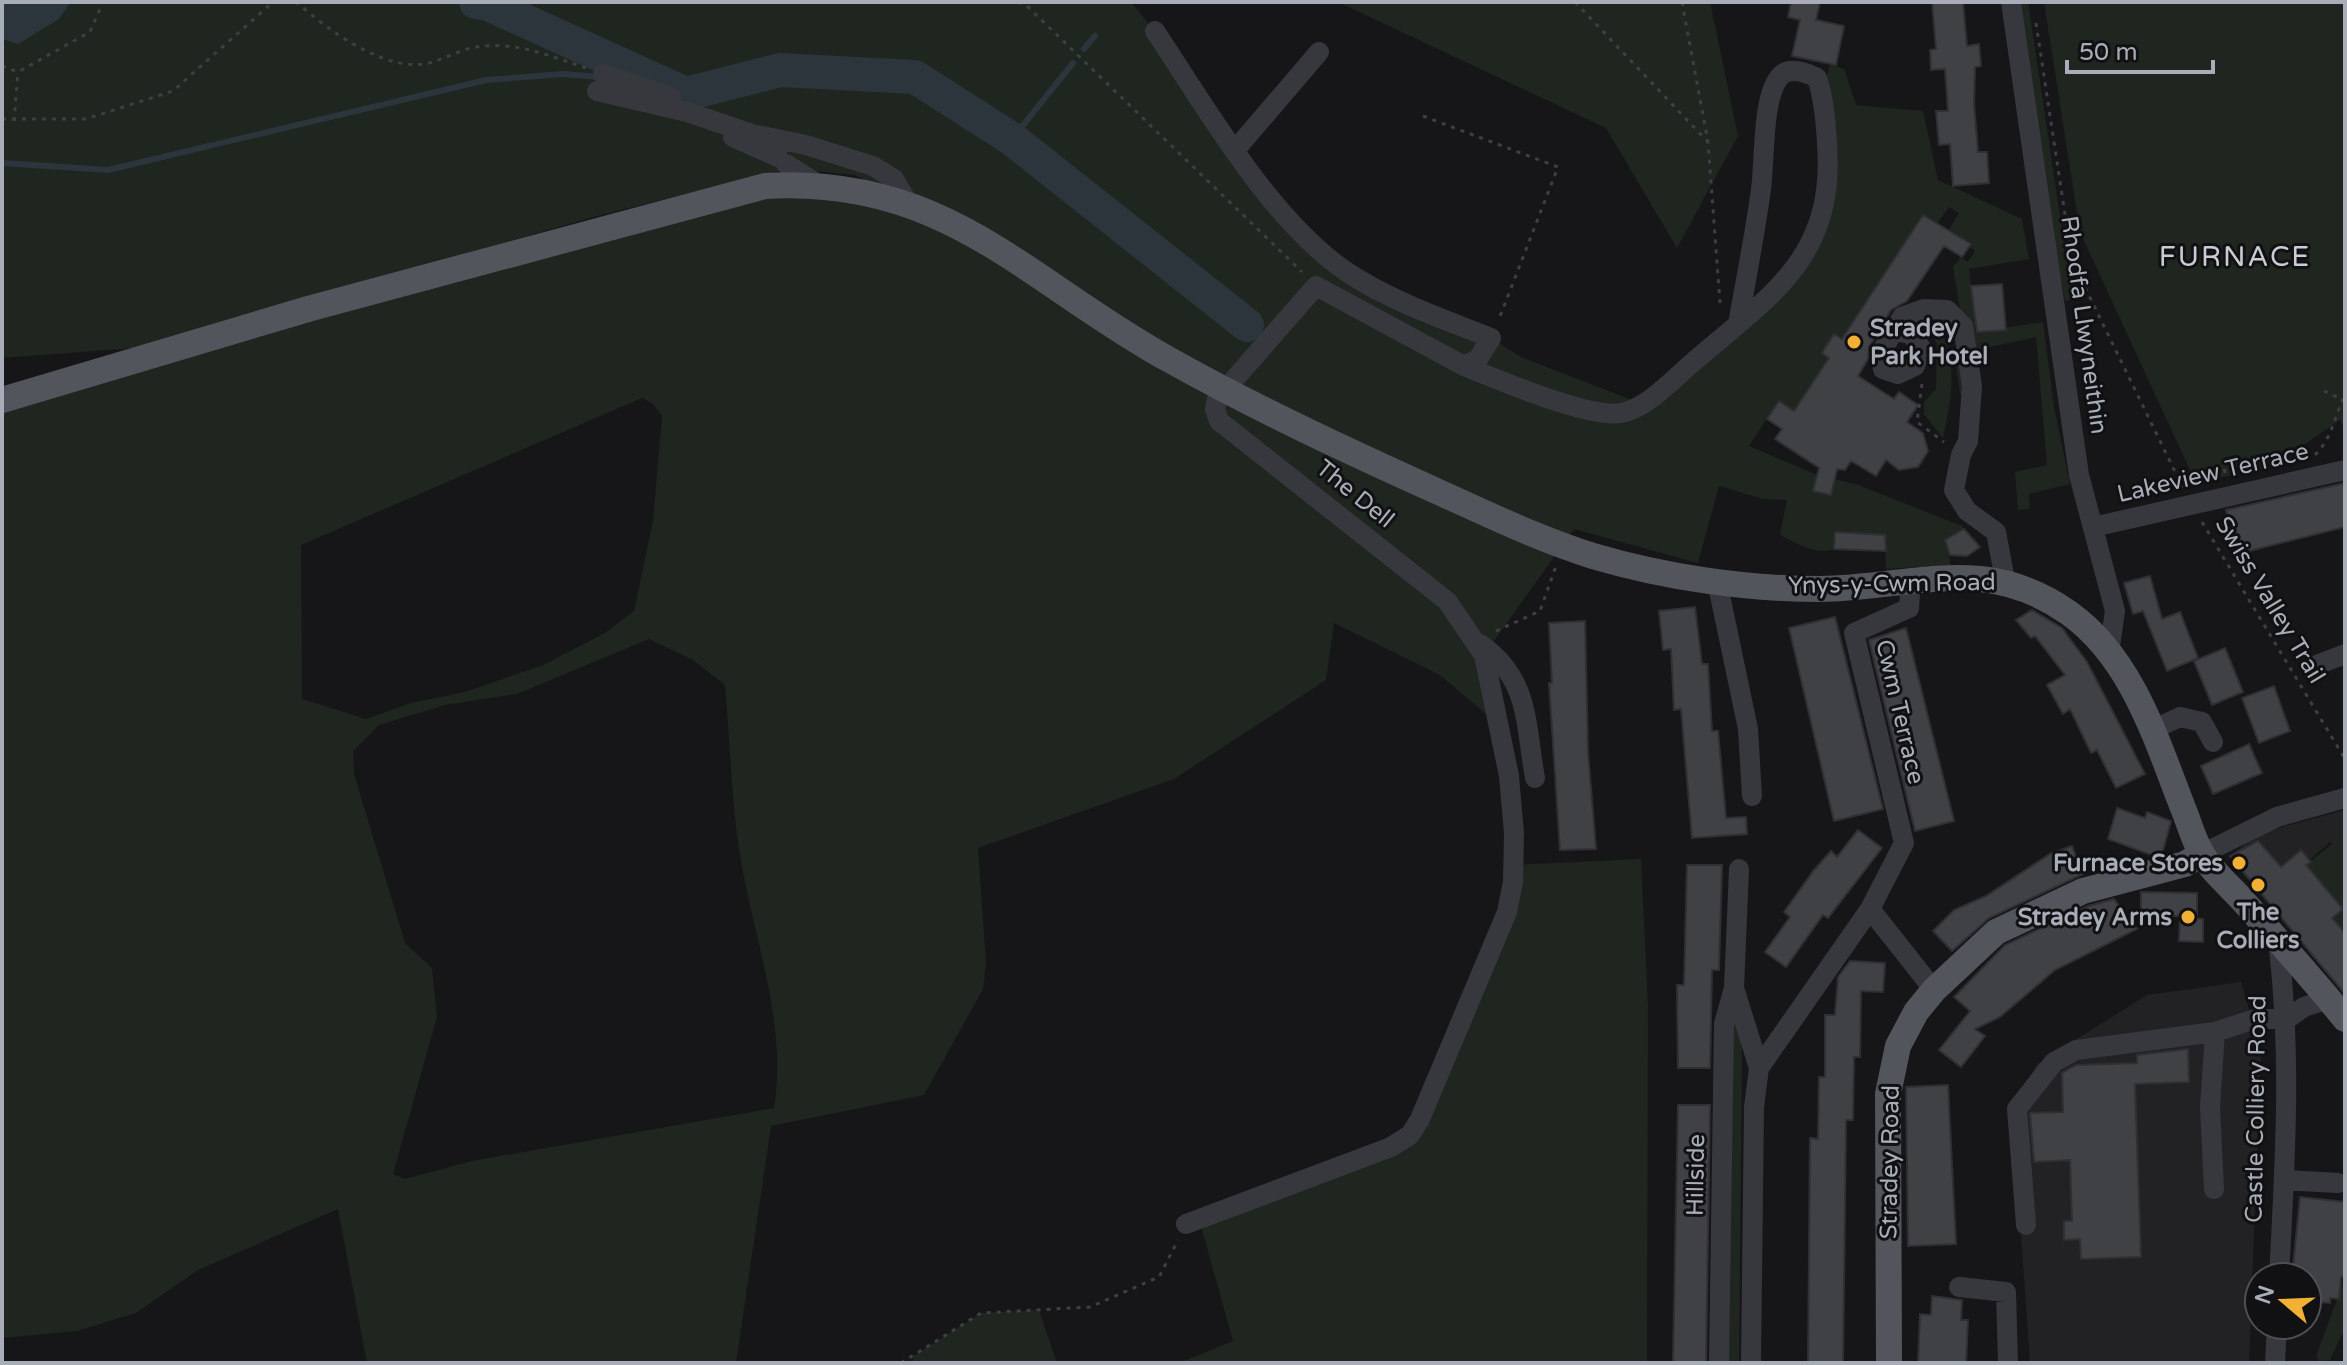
<svg xmlns="http://www.w3.org/2000/svg" width="2347" height="1365" font-family="'Varela Round',sans-serif">
  <style>
    .built { fill: #222225 }
    .green { fill: #1e261f; fill-rule: evenodd }
    .water { fill: #2c353c }
    .lines { fill: none; stroke-linecap: round; stroke-linejoin: round }
    .stream { stroke: #2c353c; stroke-width: 6 }
    .river { stroke: #2c353c; stroke-width: 34 }
    .building { fill: #404145; stroke: #303034; stroke-width: 2 }
    .path { stroke: #3d3f44; stroke-width: 3; stroke-dasharray: 4 6; stroke-linecap: butt }
    .minor { stroke: #37383d; stroke-width: 20 }
    .major { stroke: #53555c; stroke-width: 26 }
    .poi-dot { fill: #f2b134; stroke: #111113; stroke-width: 3 }
    .labels { text-anchor: middle; dominant-baseline: central; stroke-width: 6; stroke-linejoin: round; paint-order: stroke }
    .street-label { font-size: 24px; fill: #a8adb8; stroke: #111113 }
    .poi-label { font-size: 24px; font-weight: bold; fill: #a8adb8; stroke: #111113; text-anchor: end }
    .quarter-label { font-size: 28px; letter-spacing: 2px; fill: #c9ccd4; stroke: #111113 }
  </style>
  <rect width="100%" height="100%" fill="#161618"/>
  <path class="built" d="M2345 810V836L2331 841 2265 900 2230 856 2250 840 2249 836Z
    M2241 982 2261 1051 2249 1363H2030L2012 1107 2037 1064 2147 995Z"/>
  <path class="green" d="M2 2H1131L1155 31 1244 161 1332 261 1491 338 1521 357 1645 405 1738 326 1819 233 1823 90 1830 64 1844 69 1856 105 1923 111 1938 180 2022 219 2029 259 1969 269 1976 332 2043 322 2054 407 2070 484 2029 494 2030 509 2018 510 2015 472 2047 465 2036 337 1967 352 1972 393 1960 395 1955 357 1967 351 1953 267 1961 257 1968 262 1975 251 1949 230 1959 213 1949 207 1937 224 1923 215 1842 339 1834 334 1822 352 1829 358 1794 411 1778 401 1749 446 1817 475 1813 490 1835 479 1858 485 1962 526 1964 529 1945 540 1951 565 1886 569 1885 535 1836 532 1834 549C1816 556 1797 543 1780 535L1787 500 1763 499 1719 486 1698 563 1574 529 1484 655 1499 725 1440 675 1334 623 1326 680 1174 779 978 848 986 963 983 989 924 1095 771 1126 736 1363H367L338 1209 198 1270 136 1313 77 1331 2 1338V400L765 186 904 201 855 175 816 171 775 172 601 215 134 348 2 358ZM642 398 653 404 662 416 653 521 634 611 605 633 543 665 465 692 411 703 366 719 302 699 301 545ZM649 639 693 660 725 685C730 739 731 795 739 849 752 935 788 1021 774 1108L472 1161 405 1179 393 1174 437 1017 432 968 405 943 354 774 353 751 379 725 445 705 517 694Z
    M1338 2H1710L1738 136 1677 248 1606 128Z
    M2020 2H2028L2062 229 2079 298 2065 301 2046 195Z
    M2044 2H2345V431L2340 420 2273 466 2196 483 2080 232Z
    M1919 324 1939 328C1959 360 1951 402 1943 438L1924 414V402L1936 389 1937 344 1934 338 1913 325Z
    M2345 836V933L2332 918 2343 909 2336 901 2323 907 2333 897 2328 890 2317 898 2303 882 2313 873 2306 865 2332 844 2330 841Z
    M1641 859 1648 1006 1647 1363H1179L1233 1341 1199 1219 1391 1147 1437 1080 1513 865Z
    M1731 1017 1739 1023 1742 1051 1739 1363H1725Z
    M2345 1278V1328L2330 1360 2319 1361 2316 1356Z
    M1039 1310 1057 1363H913V1356L981 1313Z"/>
  <path class="water" d="M2 2H71L59 19 18 44 2 39Z"/>
  <g class="lines">
    <path class="stream" d="M1084 49 1095 36
      M684 94H686
      M1012 139 1073 63
      M2 163 108 170 486 80 564 74 599 77"/>
    <path class="river" d="M476 2 488 4 686 94 780 70 915 77 1012 139 1247 325"/>
  </g>
  <path class="building" d="M1791 2H1820L1816 20 1844 26 1836 65 1792 56 1800 20 1788 17Z
    M1932 2H1963L1967 46 1979 44 1981 66 1975 67 1974 104 1978 152H1987L1989 183 1953 186 1950 144 1939 145 1936 111H1948L1945 69 1931 70 1930 50 1936 49Z
    M1923 215 1971 244 1962 257 1944 246 1907 301 1891 310 1869 347 1868 359 1858 376 1894 399 1899 392 1918 405 1907 422 1923 433 1928 451 1918 467 1899 470 1886 460 1876 476 1851 461 1845 470 1837 469 1831 495 1813 491 1819 468 1775 439 1782 429 1767 419 1779 401 1794 411 1829 358 1822 353 1834 334 1842 339Z
    M2002 284 2006 330 1977 332 1971 286Z
    M2345 483V527L2237 554 2226 510Z
    M1964 529 1980 547 1967 556 1950 555 1945 540Z
    M1835 532 1885 535 1886 551 1834 549Z
    M2150 576 2162 619 2180 612 2198 658 2167 671 2143 611 2133 614 2124 583Z
    M1695 607 1702 664H1708L1712 731H1718L1726 818 1746 817 1747 834 1692 838 1681 709 1674 710 1671 649 1663 650 1659 611Z
    M2032 610 2062 628 2087 662 2145 774 2116 788 2097 750 2091 753 2070 709 2063 714 2047 685 2065 675 2035 636 2031 638 2016 620Z
    M1835 617 1883 809 1834 821 1789 628Z
    M1585 621 1588 752 1596 849 1560 850 1549 683H1552L1549 623Z
    M1906 628 1954 821 1915 831 1869 640Z
    M2225 648 2243 692 2212 705 2194 661Z
    M2274 686 2290 731 2259 743 2242 698Z
    M2249 744 2262 773 2213 794 2201 766Z
    M2117 808 2145 818 2147 812 2171 821 2162 854 2154 856 2108 839Z
    M1858 830 1882 848 1828 918 1823 915 1786 967 1765 952 1790 917 1784 912 1814 870 1831 851 1837 857Z
    M2258 841 2281 867 2301 850 2311 862 2306 865 2343 909 2332 918 2345 933V994L2230 856Z
    M2072 846 2083 874 1989 918 1952 951 1933 931 1954 910 1986 896 2050 854Z
    M1687 865H1722L1719 970H1712L1710 1068H1678L1677 985H1684Z
    M2141 892 2197 893V918L2203 919V942L2179 941 2180 916H2141Z
    M2114 899 2137 929 2055 970 2000 1017 1975 1029 1985 1036 1961 1067 1939 1050 1970 1011 1954 997 2005 945 2088 906Z
    M1850 961 1885 963 1883 992 1861 991 1860 1057H1854L1853 1120H1846L1843 1363H1808L1810 1138 1818 1139 1819 1077H1825V1015H1835L1838 977Z
    M2188 1049 2189 1082 2135 1084 2141 1257 2081 1259 2080 1239 2064 1240V1221H2072L2070 1160 2034 1162 2030 1113 2063 1112 2062 1073 2076 1065 2137 1063V1055Z
    M1948 1085 1956 1244 1908 1246 1906 1087Z
    M1678 1105H1710L1706 1363H1673Z
    M2300 1197 2345 1202 2344 1277H2341L2339 1299 2330 1298V1303L2307 1301V1277H2292Z
    M1932 1296 1962 1300 1961 1320H1968L1966 1363H1918L1920 1314 1931 1315Z"/>
  <g class="lines">
    <path class="path" d="M296 2C327 29 388 76 433 62 450 56 466 47 485 46 522 43 552 57 586 68
      M1018 2 1027 6 1302 272
      M1575 2 1708 142
      M1682 2 1708 142 1720 303
      M2036 23 2069 241 2078 273 2183 488
      M2 66 18 72 90 32 103 2
      M1423 116 1558 167 1499 319
      M2 119H86L173 91 273 2
      M14 121 18 72
      M1922 384 1917 422 1944 442
      M2324 391 2343 400
      M2315 455C2334 435 2332 420 2345 396
      M2224 459 2225 477
      M2202 522 2345 759
      M1496 631 1540 611 1556 566
      M901 1363 981 1313 1090 1307 1159 1277 1178 1240
      M2344 1363 2345 1361"/>
    <path class="minor" d="M2011 2 2079 475 2115 611 2109 653
      M1155 31C1207 109 1276 231 1358 279 1399 304 1446 320 1491 338L1478 359 1464 366 1316 286 1217 399 1215 409 1219 421 1447 601 1484 655 1509 776 1514 833 1513 882 1507 912 1420 1119 1410 1135 1391 1147 1186 1224
      M603 74 671 97
      M597 91 687 112 752 134 806 145 873 166 894 179 908 203
      M733 137 778 157
      M1236 149 1319 52
      M786 164 816 183
      M1894 331 1911 334 1921 348 1915 366 1898 374 1883 369 1880 354 1902 317 1924 309 1947 310 1963 326 1972 386 1968 441 1961 455 1954 490 1967 511 1996 532 2005 580
      M1464 366C1497 379 1589 419 1621 413 1649 408 1678 374 1699 357 1776 292 1835 254 1827 144 1826 122 1824 99 1817 78 1805 72 1787 65 1778 79 1762 102 1765 160 1761 189 1755 234 1746 279 1738 324
      M2093 527 2345 470
      M1717 581 1748 729 1752 796
      M1480 644C1530 679 1525 723 1535 778
      M2314 666 2345 654
      M2152 730 2180 717 2202 722 2213 742
      M2202 854 2277 817 2345 798
      M1870 909 1934 990
      M2278 941C2292 1054 2285 1164 2279 1277
      M1734 988 1759 1068 1754 1107 1751 1363
      M1759 1068 1870 909 1904 843 1854 633 1909 608 1911 580
      M2284 1180 2338 1183
      M2214 1189 2210 1107 2215 1032
      M2026 1225 2017 1109 2054 1062 2076 1050 2215 1032 2255 1019H2287L2304 1007 2329 999
      M1959 1287 2006 1292 2008 1363
      M1719 1363 1724 1024 1734 988 1739 869
      M2275 1363 2277 1325"/>
    <path class="major" d="M2 400 308 309 765 186C946 176 1024 279 1168 359 1257 409 1350 452 1443 494 1492 516 1541 540 1593 556 1664 577 1745 589 1820 589 1912 588 1985 553 2069 613 2132 658 2156 739 2183 808 2189 822 2193 839 2201 852 2211 871 2231 887 2245 903 2278 941 2313 979 2345 1019
      M1889 1363 1888 1094 1898 1046 1916 1012 1934 990 1996 932 2083 891 2185 864 2202 854"/>
  </g>
  <g class="poi-dot">
    <circle cx="1854" cy="342" r="8"/>
    <circle cx="2239" cy="863" r="8"/>
    <circle cx="2258" cy="885" r="8"/>
    <circle cx="2188" cy="917" r="8"/>
  </g>
  <g class="labels">
    <g class="street-label">
      <text transform="translate(2084 325) rotate(82)">Rhodfa Llwyneithin</text>
      <text transform="translate(2213 473) rotate(-13)">Lakeview Terrace</text>
      <text transform="translate(1355 494) rotate(39)">The Dell</text>
      <text transform="translate(1892 584) rotate(-1)">Ynys-y-Cwm Road</text>
      <text transform="translate(2270 600) rotate(59)">Swiss Valley Trail</text>
      <text transform="translate(1900 712) rotate(77)">Cwm Terrace</text>
      <text transform="translate(2256 1109) rotate(-89)">Castle Colliery Road</text>
      <text transform="translate(1890 1162) rotate(-89)">Stradey Road</text>
      <text transform="translate(1696 1175) rotate(-89)">Hillside</text>
    </g>
    <g class="poi-label">
      <text x="1870" y="328" text-anchor="start">Stradey<tspan x="1870" dy="28">Park Hotel</tspan></text>
      <text x="2223" y="863">Furnace Stores</text>
      <text x="2258" y="912" text-anchor="middle">The<tspan x="2258" dy="28">Colliers</tspan></text>
      <text x="2172" y="917">Stradey Arms</text>
    </g>
    <g class="quarter-label">
      <text x="2235" y="257">FURNACE</text>
    </g>
  </g>
  <rect width="2347" height="1365" fill="none" stroke="#a8adb8" stroke-width="8"/>
  <g transform="translate(2283 1301) rotate(289)"><circle r="38" fill="#111113" stroke="#4d4f55" stroke-width="2"/>
  <path d="M0-6L14 30L0 20L-14 30Z" fill="#f2b134"/>
  <text y="-12" font-size="22" font-weight="bold" text-anchor="middle" fill="#a8adb8">N</text>
  </g>
  <path d="M2067 60v12h146v-12" fill="none" stroke="#a8adb8" stroke-width="4"/>
  <text x="2079" y="60" font-size="24" fill="#a8adb8" stroke="#111113" stroke-width="6" paint-order="stroke">50 m</text>
</svg>
